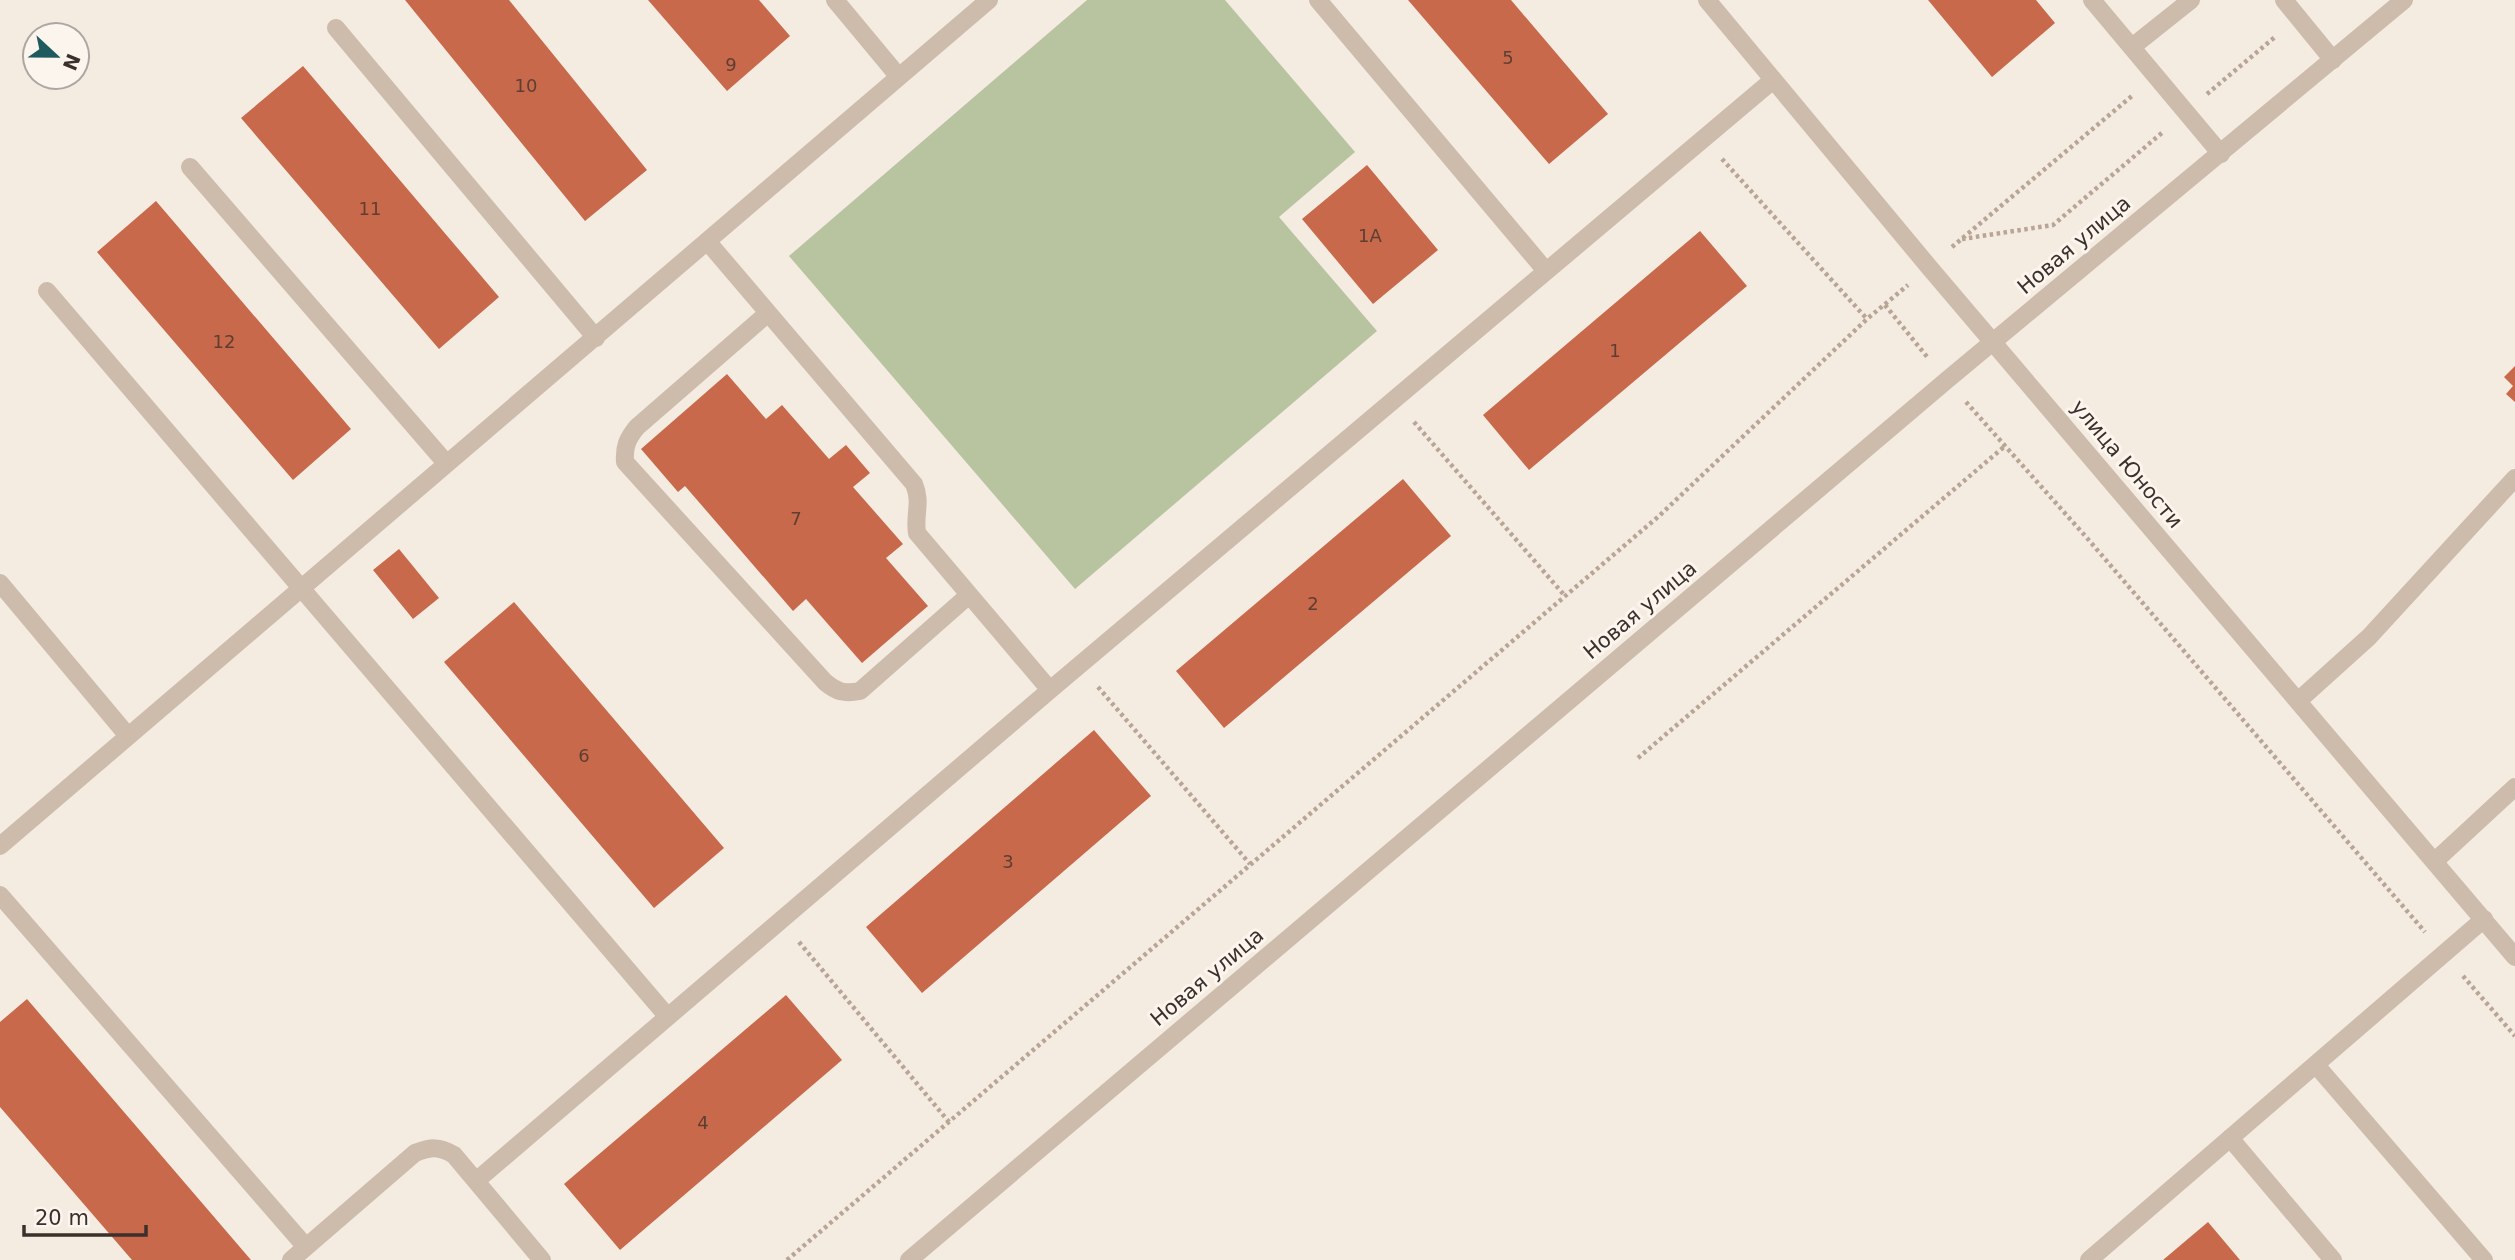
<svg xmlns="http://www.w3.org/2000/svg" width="2515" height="1260" font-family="'DejaVu Sans',sans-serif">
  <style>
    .green { fill: #b8c4a0 }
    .building { fill: #c8694b }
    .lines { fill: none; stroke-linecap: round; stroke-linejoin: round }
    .path { stroke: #b9a596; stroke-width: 4.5; stroke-dasharray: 3.5 3.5; stroke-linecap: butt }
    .service { stroke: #cdbbac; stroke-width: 18 }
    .minor { stroke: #cdbbac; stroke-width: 18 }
    .tertiary { stroke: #cdbbac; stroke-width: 18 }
    .labels { text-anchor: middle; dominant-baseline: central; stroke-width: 6; stroke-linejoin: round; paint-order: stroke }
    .number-label { font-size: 18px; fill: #5e3e33 }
    .street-label { font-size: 21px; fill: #3b302b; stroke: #fbf5ee }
  </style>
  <rect width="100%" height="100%" fill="#f4ebe1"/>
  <path class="green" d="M1087 0H1225L1355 152 1279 217 1377 331 1075 589 789 256Z"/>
  <path class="building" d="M405 0H509L647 170 585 221Z
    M648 0H759L790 36 727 91Z
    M1408 0H1511L1608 114 1549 164Z
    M1928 0H2036L2055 23 1992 77Z
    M303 66 499 297 439 349 241 118Z
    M1367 165 1438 250 1373 304 1302 219Z
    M156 201 351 429 293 480 97 252Z
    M1700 231 1747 286 1529 470 1483 415Z
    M2515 366V402L2506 394 2513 386 2504 377Z
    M727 374 766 419 782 405 829 459 846 445 870 473 853 487 903 544 886 558 928 606 862 663 806 599 793 611 685 486 678 492 641 449Z
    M1403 479 1451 536 1224 728 1176 671Z
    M399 549 439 598 413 619 373 570Z
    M514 602 724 848 654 908 444 662Z
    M1094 730 1151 796 922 993 866 927Z
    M786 995 842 1060 620 1250 564 1184Z
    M27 999 251 1260H132L0 1107V1022Z
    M2208 1222 2240 1260H2163Z"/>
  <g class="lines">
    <path class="path" d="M2207 94 2275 37
      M1722 159 1867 319
      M1962 239 2053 225 2163 132
      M1952 247 2133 95
      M1885 305 1928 358
      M1966 402 2087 538 2425 932
      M1414 422 1565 596
      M1098 687 1250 864
      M1638 758 2005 446
      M799 942 949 1122
      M2463 976 2515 1036
      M787 1260 1659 516 1867 319 1908 285"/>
    <path class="service" d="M835 0 899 77
      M1318 0 1546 271
      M2092 0 2221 154
      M2284 0 2333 60
      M336 28 596 338
      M2132 47 2191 0
      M190 167 446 463
      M707 241 914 484C922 503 914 514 917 533L1050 690
      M47 291 668 1017
      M768 313 637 427C627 439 624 447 625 462L825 682C837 692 844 694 860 691L969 595
      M0 583 128 736
      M2298 701 2369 637 2515 478
      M0 846 989 0
      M2435 861 2515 787
      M0 895 306 1247
      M2316 1065 2484 1260
      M2230 1138 2333 1260
      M476 1181 1050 690 1773 80
      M291 1260 415 1153C431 1147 439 1146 454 1155L542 1260
      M2089 1260 2484 919"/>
    <path class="minor" d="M1707 0 1929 267 2515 957"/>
    <path class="tertiary" d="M909 1260 1947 380 2404 0"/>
  </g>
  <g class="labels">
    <g class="number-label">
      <text x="1508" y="57">5</text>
      <text x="731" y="64">9</text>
      <text x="526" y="85">10</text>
      <text x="370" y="208">11</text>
      <text x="1370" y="235">1А</text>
      <text x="224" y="341">12</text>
      <text x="1615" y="350">1</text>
      <text x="796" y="518">7</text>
      <text x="1313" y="603">2</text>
      <text x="584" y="755">6</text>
      <text x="1008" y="861">3</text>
      <text x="703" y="1122">4</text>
    </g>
    <g class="street-label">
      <text transform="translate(2074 245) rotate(-40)">Новая улица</text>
      <text transform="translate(2127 464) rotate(50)">улица Юности</text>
      <text transform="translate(1640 610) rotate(-40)">Новая улица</text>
      <text transform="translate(1207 977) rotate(-40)">Новая улица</text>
    </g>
  </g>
  <g transform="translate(56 56) rotate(112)"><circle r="33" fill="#fbf5ee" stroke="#aea6a0" stroke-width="2"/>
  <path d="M0-5L12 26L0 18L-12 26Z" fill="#1f5a5e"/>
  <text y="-10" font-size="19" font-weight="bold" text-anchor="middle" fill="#3b302b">N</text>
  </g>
  <path d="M24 1225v10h122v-10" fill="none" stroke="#3b302b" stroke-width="3.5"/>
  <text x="35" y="1225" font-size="21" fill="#3b302b" stroke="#fbf5ee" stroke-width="5" paint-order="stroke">20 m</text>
</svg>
